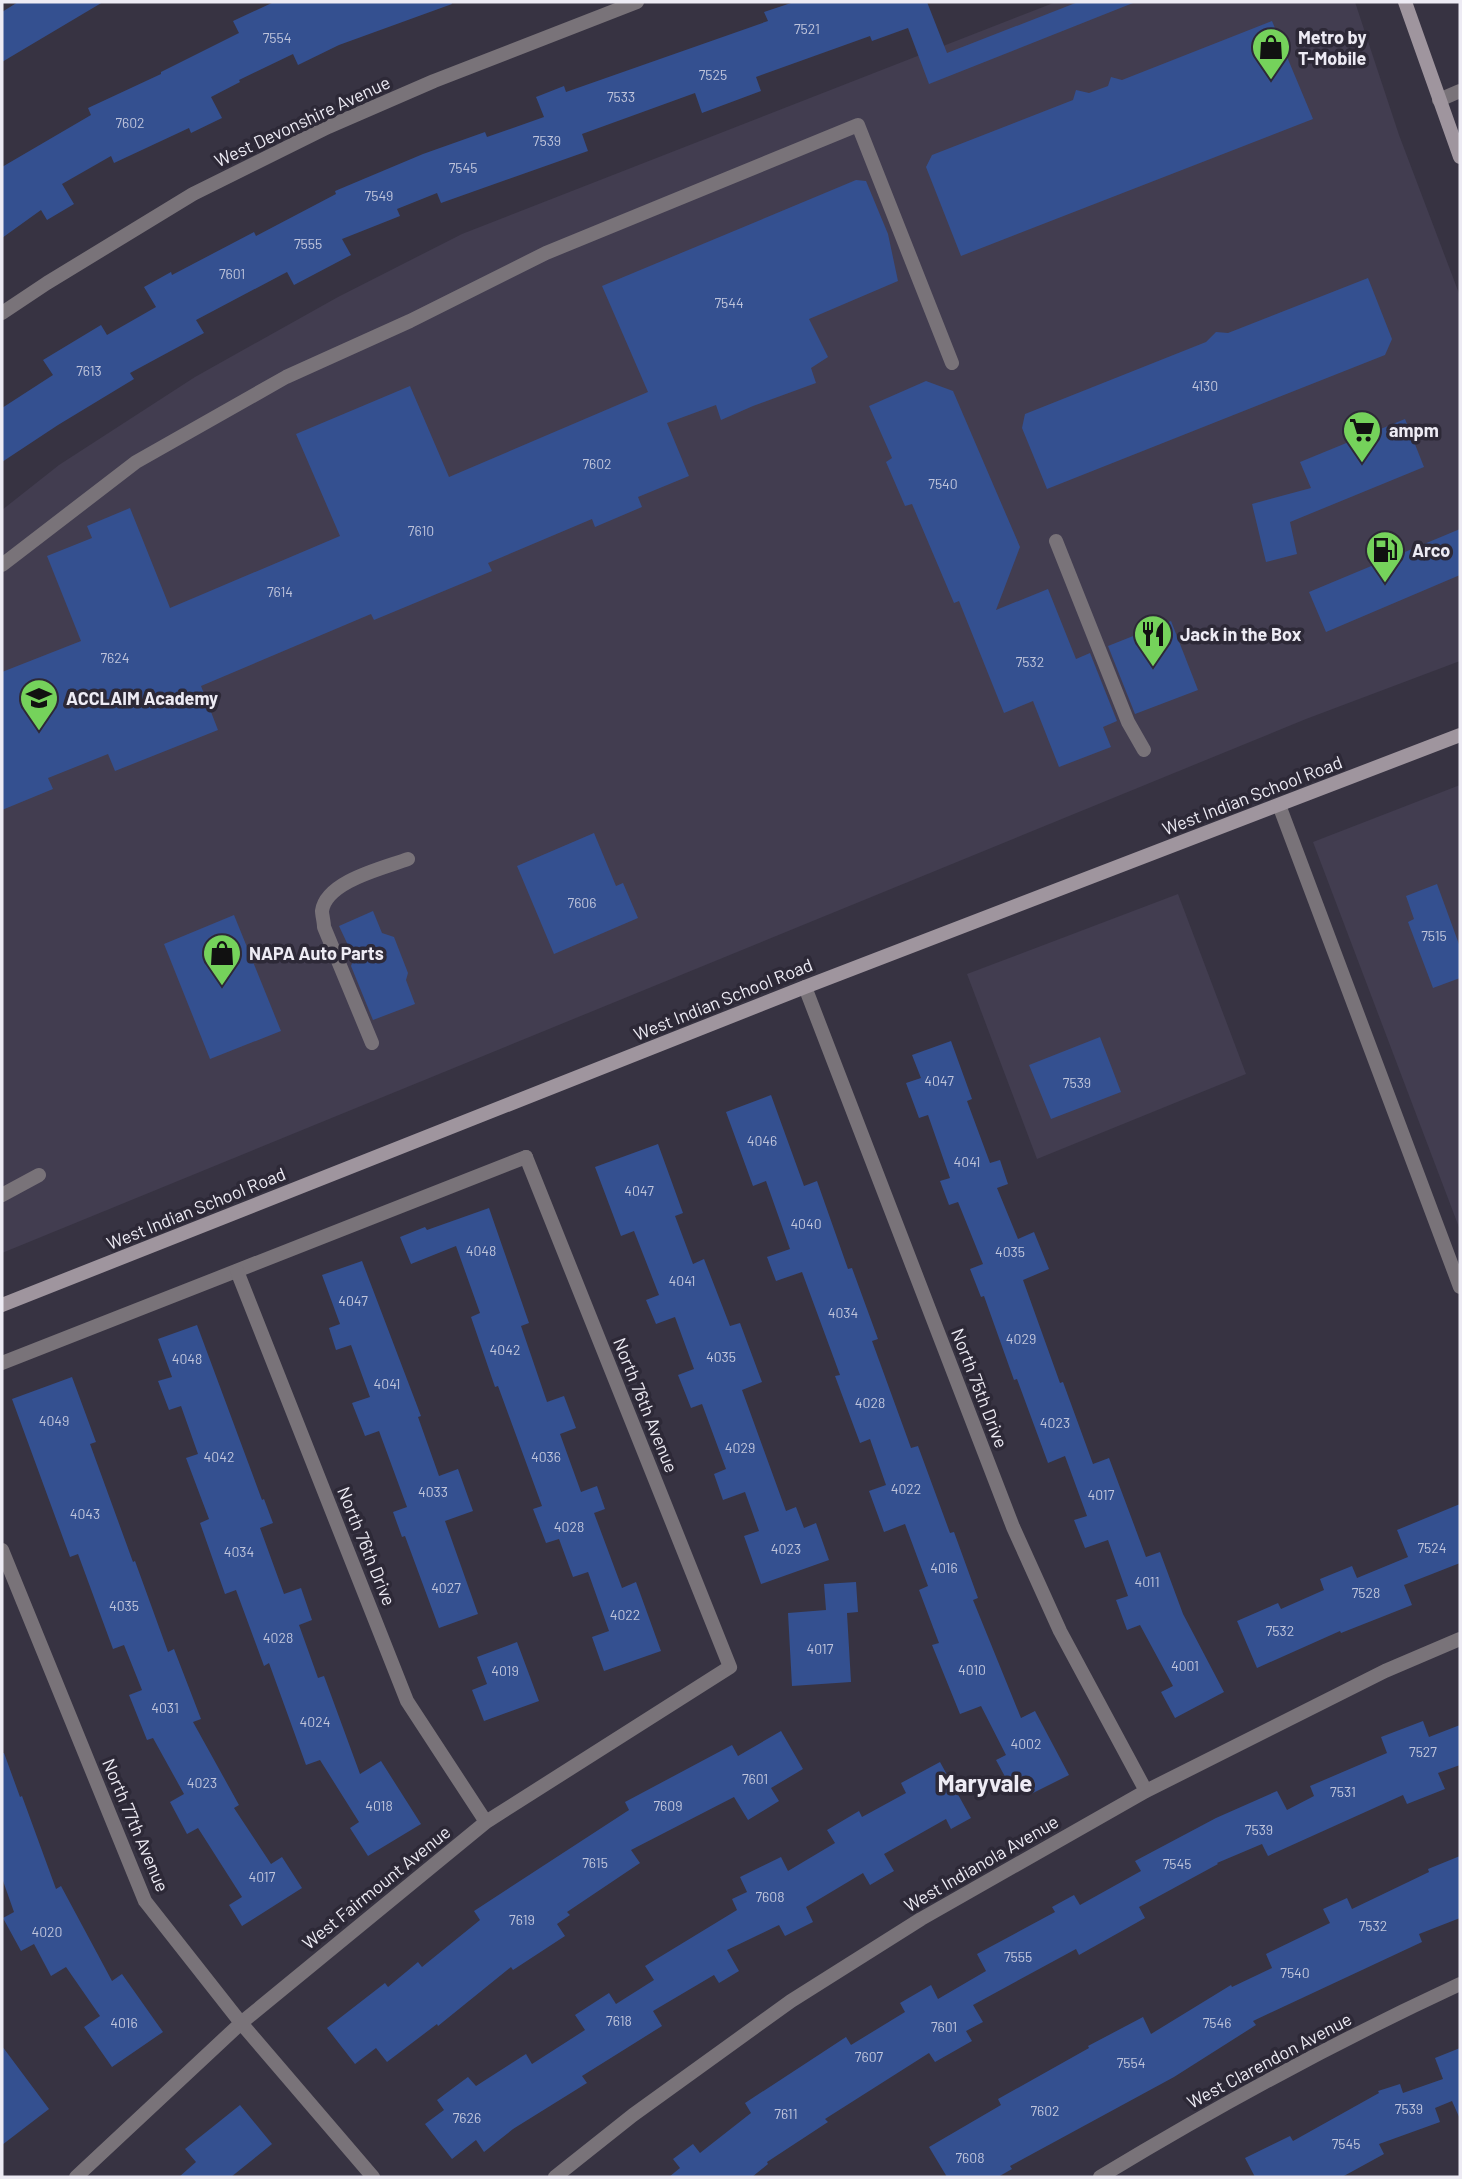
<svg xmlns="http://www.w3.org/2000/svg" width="1462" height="2179" font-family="Barlow,sans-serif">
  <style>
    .built { fill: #423d50 }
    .building { fill: #345090 }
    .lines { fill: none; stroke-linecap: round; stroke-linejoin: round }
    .lane { stroke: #797379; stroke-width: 14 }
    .street { stroke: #797379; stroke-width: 14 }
    .secondary { stroke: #9f959e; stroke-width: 14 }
    .labels { text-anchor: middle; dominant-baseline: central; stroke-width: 7; stroke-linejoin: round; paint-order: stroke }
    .number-label { font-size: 14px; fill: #bfc4db }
    .poi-label { font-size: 18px; font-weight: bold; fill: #edebf4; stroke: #2d2937; text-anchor: start }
    .street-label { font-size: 18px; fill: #edebf4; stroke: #2d2937 }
    .district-label { font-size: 24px; font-weight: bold; fill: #edebf4; stroke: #2d2937 }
  </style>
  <rect width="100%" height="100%" fill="#373342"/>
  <path class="built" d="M1056 2H1355L1399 135 1460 296V661L1306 719 2 1253V510L59 465 195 377 338 297 462 234Z
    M1460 785V1230L1313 842Z
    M1178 894 1246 1074 1037 1159 967 974Z"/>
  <path class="building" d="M18 2H103L2 62V12Z
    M274 2H451L452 4 339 45 298 65 293 54 239 80 240 82 211 97 222 118 191 133 189 128 114 163 111 156 62 184 74 204 47 220 41 210 2 238V167L91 115 88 108 161 74V72L239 33 233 21Z
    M794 2H927L947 53 1078 2H1133V3L929 84 908 28 872 41 870 36 756 77 761 91 702 113 695 93 582 134 588 151 441 203 437 193 397 209 400 216 342 239 351 255 294 285 287 272 196 320 204 333 130 373 134 379 58 425 2 462V408L53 375 43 360 101 325 107 335 156 307 144 287 171 272 172 275 254 232 256 236 336 194 335 191 423 154 485 132 487 137 544 117 536 97 564 86 566 92 768 21 764 12Z
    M1272 21 1313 119 961 256 926 167 932 155 1073 100 1076 90 1089 93 1108 86 1111 77 1122 80Z
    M856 180 866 181 888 234 898 281 809 319 828 357 811 368 816 383 753 406 721 420 716 405 667 423 689 476 638 497 642 507 595 527 592 519 488 563 492 571 374 620 371 614 201 686 218 730 115 771 108 754 48 778 53 789 2 810V672L81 641 47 556 92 538 87 526 130 508 170 608 340 536 296 434 410 386 449 477 648 392 602 286Z
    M1368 278 1392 339 1385 355 1047 489 1022 428 1025 414 1206 342 1216 332 1228 333Z
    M926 381 953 391 1020 547 996 610 1048 589 1076 659 1090 653 1117 721 1103 727 1111 747 1059 767 1033 701 1004 713 959 601 954 603 912 504 905 506 886 462 892 458 869 406Z
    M1405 419 1424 467 1290 522 1297 554 1266 562 1252 504 1311 488 1300 462Z
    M1460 529V575L1326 632 1309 592Z
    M1171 621 1198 690 1135 714 1108 646Z
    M594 833 616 886 623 883 638 918 554 954 517 866Z
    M1437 884 1460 947V978L1433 988 1408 922 1414 919 1406 896Z
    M373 911 382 933 394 937 408 973 406 980 415 1004 373 1020 351 966 354 958 339 926Z
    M234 915 281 1031 210 1059 164 944Z
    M1100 1037 1121 1092 1051 1119 1029 1065Z
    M951 1041 972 1099 967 1101 990 1163 1000 1160 1008 1184 997 1188 1018 1239 1034 1232 1049 1269 1023 1280 1060 1383 1063 1382 1093 1464 1109 1458 1146 1557 1160 1552 1183 1614 1224 1692 1175 1718 1161 1692 1173 1686 1140 1625 1127 1630 1116 1600 1128 1596 1108 1540 1085 1548 1074 1520 1087 1516 1065 1456 1048 1463 1017 1379 1014 1380 984 1296 981 1297 970 1269 983 1264 958 1202 949 1205 940 1181 950 1178 928 1115 919 1118 906 1083 921 1078 912 1055Z
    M771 1095 804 1186 817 1181 848 1269 852 1268 878 1339 872 1341 911 1448 918 1446 950 1533 954 1532 978 1598 973 1600 1021 1718 1035 1711 1069 1775 1029 1795 1021 1778 1009 1784 996 1760 1006 1755 981 1706 960 1714 932 1645 939 1643 919 1590 928 1586 905 1524 884 1532 869 1491 886 1485 870 1439 860 1443 835 1376 840 1375 802 1272 776 1281 767 1257 790 1249 766 1181 753 1186 726 1112Z
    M658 1144 683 1213 675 1216 693 1264 704 1259 730 1326 740 1323 762 1382 742 1390 786 1511 796 1507 804 1528 816 1523 829 1560 761 1584 744 1536 759 1531 745 1492 723 1500 714 1474 726 1469 702 1404 691 1408 678 1375 694 1369 675 1317 656 1324 646 1300 659 1295 634 1231 621 1236 595 1167Z
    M489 1208 529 1323 521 1326 547 1402 564 1396 576 1428 560 1434 581 1492 597 1486 605 1509 594 1513 622 1588 636 1582 661 1651 604 1671 592 1637 609 1631 588 1572 573 1577 559 1539 546 1543 533 1509 542 1506 498 1386 495 1387 471 1317 480 1313 456 1246 411 1264 400 1237 425 1227 427 1230Z
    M362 1261 421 1416 418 1417 439 1476 458 1469 473 1511 445 1521 478 1614 439 1628 405 1536 402 1537 393 1512 407 1507 379 1431 365 1436 352 1403 370 1397 351 1345 336 1350 329 1328 340 1324 322 1275Z
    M197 1325 262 1500 264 1499 273 1523 260 1528 284 1594 301 1588 312 1620 299 1625 318 1678 324 1676 360 1774 381 1761 421 1824 368 1856 350 1828 359 1822 320 1760 306 1765 269 1663 264 1666 236 1590 225 1594 200 1523 209 1519 186 1458 198 1454 181 1406 169 1410 158 1381 172 1377 158 1339Z
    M72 1377 96 1442 90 1444 133 1562 135 1561 168 1652 174 1649 201 1719 193 1722 239 1805 234 1808 271 1864 282 1857 302 1888 242 1926 229 1905 242 1897 198 1828 187 1834 170 1802 184 1794 153 1738 147 1740 129 1695 142 1690 124 1645 113 1649 78 1554 70 1557 12 1399Z
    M1460 1504V1563L1404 1585 1412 1605 1341 1633 1340 1631 1257 1668 1237 1621 1278 1603 1281 1609 1324 1590 1320 1579 1352 1566 1357 1578 1408 1557 1397 1530Z
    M856 1582 858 1612 847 1613 851 1682 792 1686 788 1613 826 1610 824 1584Z
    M517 1642 539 1701 484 1721 472 1690 487 1684 477 1657Z
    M1423 1721 1429 1737 1460 1725V1765L1438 1773 1445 1789 1407 1804 1403 1795 1268 1856 1262 1844 1217 1863 1218 1864 1139 1907 1145 1918 1079 1955 1076 1949 973 2005 983 2022 966 2031 972 2041 935 2062 929 2053 825 2119 828 2122 767 2162 768 2164 752 2177H669L680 2168 673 2159 693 2144 700 2153 751 2113 745 2103 846 2037 851 2045 905 2012 900 2003 931 1985 938 1999 986 1971 977 1954 1055 1912 1052 1907 1074 1895 1080 1905 1141 1871 1135 1861 1216 1818 1277 1791 1287 1810 1314 1796 1310 1786 1387 1753 1381 1737Z
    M781 1731 803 1769 771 1788 779 1801 748 1820 734 1797 631 1850 640 1863 567 1912 570 1915 557 1924 565 1936 513 1970 511 1967 438 2026 437 2024 387 2062 376 2048 355 2064 327 2028 385 1983 388 1987 418 1962 422 1967 480 1920 474 1911 629 1810 625 1802 732 1745 738 1756Z
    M2 1753H4L20 1797 22 1796 56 1889 61 1886 112 1981 122 1974 163 2032 112 2067 84 2027 100 2016 66 1967 51 1976 34 1944 21 1951 3 1918 14 1912 2 1878Z
    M940 1762 971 1818 951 1829 946 1819 884 1854 894 1871 870 1885 863 1873 806 1907 813 1922 785 1936 779 1925 727 1950 739 1971 719 1983 714 1975 653 2011 662 2026 582 2076 587 2083 513 2129 484 2152 476 2140 452 2159 425 2124 444 2110 437 2100 468 2077 476 2086 526 2054 532 2064 585 2030 575 2015 609 1993 616 2004 654 1980 645 1966 737 1910 732 1899 747 1892 740 1877 781 1857 788 1871 835 1843 827 1830 859 1811 862 1817 906 1793 901 1783Z
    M1460 1856V1918L1419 1934 1422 1942 1253 2021 1256 2025 1174 2077 1010 2166 1012 2169 998 2177H947L929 2147 1001 2105 998 2099 1089 2048 1088 2046 1143 2017 1151 2034 1231 1985 1232 1987 1272 1968 1266 1954 1330 1923 1323 1909 1347 1898 1352 1909 1429 1872 1428 1869Z
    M2 2046 49 2109 2 2145Z
    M1460 2048V2119L1452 2101 1435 2108 1440 2122 1379 2144 1384 2154 1342 2177H1255L1245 2158 1290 2136 1293 2141 1379 2093 1378 2091 1400 2084 1403 2093 1443 2079 1435 2058Z
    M240 2105 272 2144 231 2177H179L196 2162 185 2149Z"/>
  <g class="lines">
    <path class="lane" d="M1056 541 1128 722 1144 750
      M2 565 136 462 286 377 410 321 546 253 858 125 952 363
      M1279 805 1460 1287
      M372 1043 324 927C324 922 322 915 322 911 326 881 384 868 408 859
      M2 1195 39 1175
      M2 1363 526 1157"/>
    <path class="street" d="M1439 100 1460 91
      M2 313 47 283 193 194 328 127 434 81 637 2
      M805 987 1013 1527 1060 1631 1146 1791
      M237 1271 407 1701 486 1822
      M2 1550 145 1901 241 2023 373 2177
      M76 2177 241 2023 486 1822 730 1667 526 1157
      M555 2177 633 2115 791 2001 921 1919 1146 1791 1385 1671 1460 1639
      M1100 2177C1217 2106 1337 2041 1460 1984"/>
    <path class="secondary" d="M1405 2 1460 157
      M2 1305 805 987 1460 735"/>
  </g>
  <defs>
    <symbol id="shop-pin" viewBox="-11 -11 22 30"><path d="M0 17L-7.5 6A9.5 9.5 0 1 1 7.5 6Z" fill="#75d25b" stroke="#2d2937"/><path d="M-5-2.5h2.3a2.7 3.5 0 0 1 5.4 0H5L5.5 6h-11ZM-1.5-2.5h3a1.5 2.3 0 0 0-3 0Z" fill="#111"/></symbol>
    <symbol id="supermarket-pin" viewBox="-11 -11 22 30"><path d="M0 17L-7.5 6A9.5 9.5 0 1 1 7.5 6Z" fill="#75d25b" stroke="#2d2937"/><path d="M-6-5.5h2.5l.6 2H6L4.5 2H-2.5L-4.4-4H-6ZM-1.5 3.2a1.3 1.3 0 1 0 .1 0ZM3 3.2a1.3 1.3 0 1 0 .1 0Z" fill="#111"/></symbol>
    <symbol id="fuel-pin" viewBox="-11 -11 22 30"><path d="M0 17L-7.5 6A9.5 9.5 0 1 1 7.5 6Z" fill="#75d25b" stroke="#2d2937"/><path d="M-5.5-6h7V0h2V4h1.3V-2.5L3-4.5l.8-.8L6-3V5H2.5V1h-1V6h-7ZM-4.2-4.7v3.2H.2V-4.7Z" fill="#111"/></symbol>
    <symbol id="restaurant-pin" viewBox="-11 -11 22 30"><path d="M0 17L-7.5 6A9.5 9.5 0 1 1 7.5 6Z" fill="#75d25b" stroke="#2d2937"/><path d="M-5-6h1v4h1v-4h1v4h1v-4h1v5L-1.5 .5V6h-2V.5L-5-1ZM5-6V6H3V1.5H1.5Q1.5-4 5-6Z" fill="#111"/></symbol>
    <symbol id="school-pin" viewBox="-11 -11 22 30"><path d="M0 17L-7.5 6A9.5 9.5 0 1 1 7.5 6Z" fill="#75d25b" stroke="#2d2937"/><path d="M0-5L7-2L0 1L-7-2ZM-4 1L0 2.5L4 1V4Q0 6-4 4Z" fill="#111"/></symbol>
  </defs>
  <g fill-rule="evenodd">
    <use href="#shop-pin" x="1249" y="25" width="44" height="60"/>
    <use href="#supermarket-pin" x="1340" y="408" width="44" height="60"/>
    <use href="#fuel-pin" x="1363" y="528" width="44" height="60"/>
    <use href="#restaurant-pin" x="1131" y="612" width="44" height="60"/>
    <use href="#school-pin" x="17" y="676" width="44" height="60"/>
    <use href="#shop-pin" x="200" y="931" width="44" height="60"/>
  </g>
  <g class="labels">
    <g class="number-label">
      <text x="807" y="28">7521</text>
      <text x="277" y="37">7554</text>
      <text x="713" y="74">7525</text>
      <text x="621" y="96">7533</text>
      <text x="130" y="122">7602</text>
      <text x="547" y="140">7539</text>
      <text x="463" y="167">7545</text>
      <text x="379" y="195">7549</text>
      <text x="308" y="243">7555</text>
      <text x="232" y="273">7601</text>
      <text x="729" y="302">7544</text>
      <text x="89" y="370">7613</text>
      <text x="1205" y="385">4130</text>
      <text x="597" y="463">7602</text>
      <text x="943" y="483">7540</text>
      <text x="421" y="530">7610</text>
      <text x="280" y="591">7614</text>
      <text x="115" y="657">7624</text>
      <text x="1030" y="661">7532</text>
      <text x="582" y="902">7606</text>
      <text x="1434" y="935">7515</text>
      <text x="939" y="1080">4047</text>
      <text x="1077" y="1082">7539</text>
      <text x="762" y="1140">4046</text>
      <text x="967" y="1161">4041</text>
      <text x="639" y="1190">4047</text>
      <text x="806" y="1223">4040</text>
      <text x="481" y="1250">4048</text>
      <text x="1010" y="1251">4035</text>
      <text x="682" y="1280">4041</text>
      <text x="353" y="1300">4047</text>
      <text x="843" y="1312">4034</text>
      <text x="1021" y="1338">4029</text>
      <text x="505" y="1349">4042</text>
      <text x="721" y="1356">4035</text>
      <text x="187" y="1358">4048</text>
      <text x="387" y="1383">4041</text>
      <text x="870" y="1402">4028</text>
      <text x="54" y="1420">4049</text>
      <text x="1055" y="1422">4023</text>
      <text x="740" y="1447">4029</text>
      <text x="219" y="1456">4042</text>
      <text x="546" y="1456">4036</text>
      <text x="906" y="1488">4022</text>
      <text x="433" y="1491">4033</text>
      <text x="1101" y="1494">4017</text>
      <text x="85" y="1513">4043</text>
      <text x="569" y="1526">4028</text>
      <text x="1432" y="1547">7524</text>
      <text x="786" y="1548">4023</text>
      <text x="239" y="1551">4034</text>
      <text x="944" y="1567">4016</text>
      <text x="1147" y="1581">4011</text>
      <text x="446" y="1587">4027</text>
      <text x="1366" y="1592">7528</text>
      <text x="124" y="1605">4035</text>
      <text x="625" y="1614">4022</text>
      <text x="1280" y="1630">7532</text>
      <text x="278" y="1637">4028</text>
      <text x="820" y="1648">4017</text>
      <text x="1185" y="1665">4001</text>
      <text x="972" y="1669">4010</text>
      <text x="505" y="1670">4019</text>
      <text x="165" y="1707">4031</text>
      <text x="315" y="1721">4024</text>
      <text x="1026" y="1743">4002</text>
      <text x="1423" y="1751">7527</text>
      <text x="755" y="1778">7601</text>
      <text x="202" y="1782">4023</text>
      <text x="1343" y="1791">7531</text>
      <text x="379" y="1805">4018</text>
      <text x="668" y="1805">7609</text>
      <text x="1259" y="1829">7539</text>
      <text x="595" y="1862">7615</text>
      <text x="1177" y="1863">7545</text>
      <text x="262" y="1876">4017</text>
      <text x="770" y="1896">7608</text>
      <text x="522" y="1919">7619</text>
      <text x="1373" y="1925">7532</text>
      <text x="47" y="1931">4020</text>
      <text x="1018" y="1956">7555</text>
      <text x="1295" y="1972">7540</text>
      <text x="619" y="2020">7618</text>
      <text x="124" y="2022">4016</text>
      <text x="1217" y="2022">7546</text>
      <text x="944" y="2026">7601</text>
      <text x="869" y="2056">7607</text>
      <text x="1131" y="2062">7554</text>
      <text x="1409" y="2108">7539</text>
      <text x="1045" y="2110">7602</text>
      <text x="786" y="2113">7611</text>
      <text x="467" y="2117">7626</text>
      <text x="1346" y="2143">7545</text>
      <text x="970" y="2157">7608</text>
    </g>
    <g class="poi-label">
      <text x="1298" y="37">Metro by<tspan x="1298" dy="21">T-Mobile</tspan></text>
      <text x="1389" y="430">ampm</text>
      <text x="1412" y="550">Arco</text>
      <text x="1180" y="634">Jack in the Box</text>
      <text x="66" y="698">ACCLAIM Academy</text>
      <text x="249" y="953">NAPA Auto Parts</text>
    </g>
    <g class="street-label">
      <text transform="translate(302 121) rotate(-25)">West Devonshire Avenue</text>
      <text transform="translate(1252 795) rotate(-21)">West Indian School Road</text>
      <text transform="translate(723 999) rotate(-22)">West Indian School Road</text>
      <text transform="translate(196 1208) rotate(-22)">West Indian School Road</text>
      <text transform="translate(980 1388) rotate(69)">North 75th Drive</text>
      <text transform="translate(646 1405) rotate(68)">North 76th Avenue</text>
      <text transform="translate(367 1546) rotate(68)">North 76th Drive</text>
      <text transform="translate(136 1825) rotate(67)">North 77th Avenue</text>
      <text transform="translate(981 1863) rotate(-30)">West Indianola Avenue</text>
      <text transform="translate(376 1887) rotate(-39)">West Fairmount Avenue</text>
      <text transform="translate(1269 2060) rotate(-28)">West Clarendon Avenue</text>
    </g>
    <g class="district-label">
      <text x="985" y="1782">Maryvale</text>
    </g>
  </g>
  <rect width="1462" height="2179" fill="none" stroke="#edebf4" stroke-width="7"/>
</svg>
